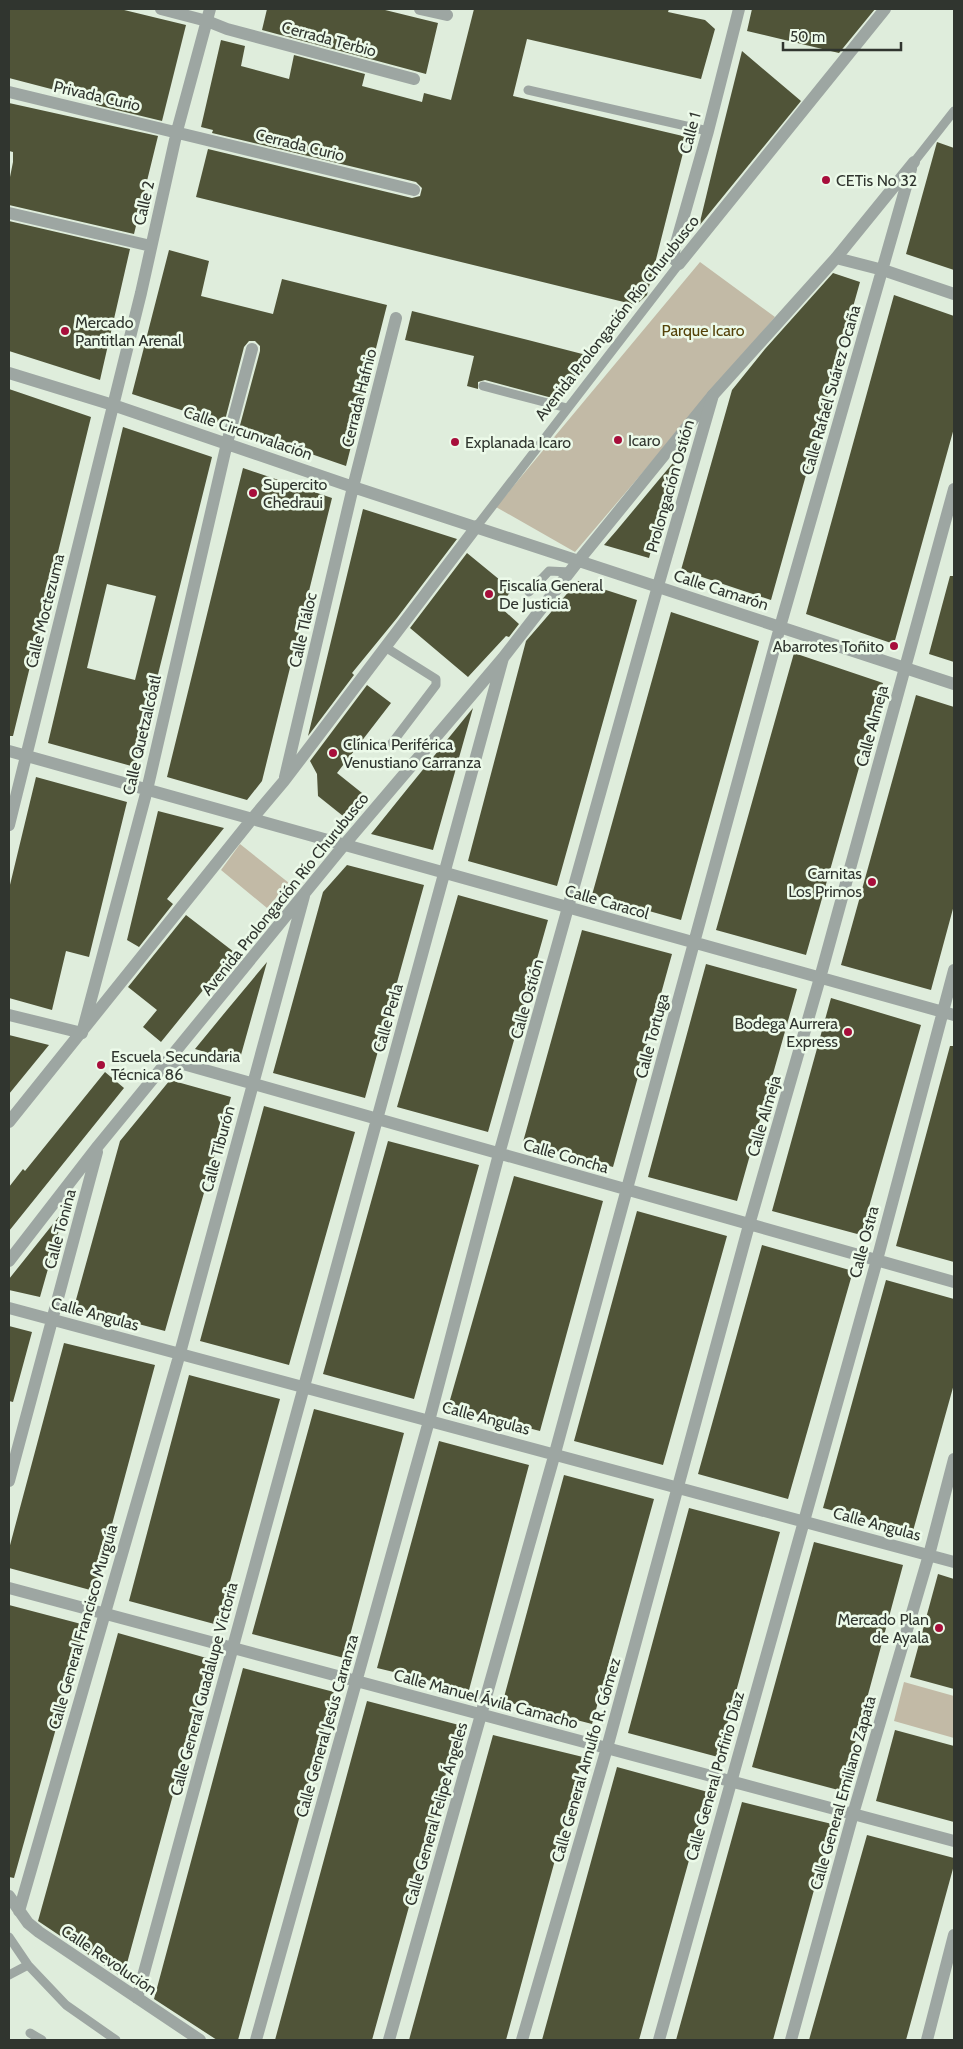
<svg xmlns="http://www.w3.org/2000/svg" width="963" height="2049" font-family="Cabin,sans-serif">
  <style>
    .green { fill: #c2baa6 }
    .building { fill: #505438; fill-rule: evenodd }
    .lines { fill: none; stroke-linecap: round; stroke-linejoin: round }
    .service { stroke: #9da6a2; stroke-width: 9 }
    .pedestrian { stroke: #9da6a2; stroke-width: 12 }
    .minor { stroke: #9da6a2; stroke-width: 12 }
    .poi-dot { fill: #a70e3b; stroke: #ecfae9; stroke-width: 2 }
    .labels { text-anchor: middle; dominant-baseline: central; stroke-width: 5; stroke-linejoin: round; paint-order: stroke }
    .street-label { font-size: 16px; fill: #30352f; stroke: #ecfae9 }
    .poi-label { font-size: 16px; fill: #30352f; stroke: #ecfae9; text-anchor: start }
    .park-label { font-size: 16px; fill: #544209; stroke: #ecfae9 }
  </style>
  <rect width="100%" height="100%" fill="#dfeddc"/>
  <path class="green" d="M700 262 775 317 575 552 496 507Z
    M240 844 289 883 267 908 221 870Z
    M904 1682 954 1696V1738L894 1721Z"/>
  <path class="building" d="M9 9H120L186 25 162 121 96 105 97 101 9 78Z
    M267 9H381L438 23 426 74 262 30Z
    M474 9H669L668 12 705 20 715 29 701 79 527 39 513 96 687 137 647 295 636 305 196 197 208 149 412 198 420 196 422 188 416 182 212 133 213 130 201 127 221 40 245 46 241 66 289 79 294 55 365 74 362 86 422 102 424 93 451 100Z
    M752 9H875L839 53 747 31Z
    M742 51 801 101 699 226 720 139Z
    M9 103 158 136 134 234 9 205V182L13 162V152L9 151Z
    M937 142 954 148V270L906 254Z
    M9 221 130 249 100 380 9 351Z
    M169 250 209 261 201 296 273 314 282 279 387 305 346 466 239 429 260 351V346L255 341H249L244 347 224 424 132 394Z
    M833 273 860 282 771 600 681 570 732 390 765 349Z
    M894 295 954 316V428L894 644 806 614Z
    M412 311 528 340 594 357 560 400 485 380 478 382V389L467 386 474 356 405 340Z
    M9 389 91 417 13 736H9Z
    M123 427 212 457 135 767 48 743ZM107 584 156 596 135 680 87 668Z
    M677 458 649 558 604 545 617 530Z
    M243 468 332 498 262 781 247 800 167 777Z
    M363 509 457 539 397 618 352 673 354 675 308 736Z
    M467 553 512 590 499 606 519 624 509 637 506 636 468 677 410 628Z
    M950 576H954V662L929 654Z
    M578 581 637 600 557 886 468 861 526 641Z
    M671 612 759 641 681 920 592 895Z
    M794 653 883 683 806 955 716 930Z
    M367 685 391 703 337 773 367 797 348 820 318 796 317 774 310 761Z
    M916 695 954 707V905L931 990 841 965Z
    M473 708 433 850 371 834 408 788Z
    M36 777 127 802 89 957 66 951 52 1010 9 998V889Z
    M158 811 224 828 167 899 173 904 139 947 127 940Z
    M347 865 424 885 365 1098 273 1073 323 892Z
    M458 895 548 920 488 1132 397 1107Z
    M186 915 234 952 161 1042 143 1027 157 1010 128 987Z
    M582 930 672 954 613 1167 523 1142Z
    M267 962 239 1062 195 1049 227 1010Z
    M706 964 797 989 737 1201 648 1177Z
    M831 998 921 1025 861 1235 772 1211Z
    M9 1035 49 1045 9 1094Z
    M950 1046H954V1262L896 1246Z
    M105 1072 124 1088 9 1231V1187L23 1169 25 1171Z
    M170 1080 231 1097 165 1331 74 1307 120 1141Z
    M264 1106 355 1132 289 1365 200 1341Z
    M388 1141 479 1165 414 1399 323 1374Z
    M514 1176 603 1201 540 1431 448 1407Z
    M65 1209 40 1297 9 1290V1279Z
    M637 1211 727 1236 663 1465 574 1441Z
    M762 1245 853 1271 788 1499 698 1474Z
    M886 1280 954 1299V1384L913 1531 823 1508Z
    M9 1326 32 1332 13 1402 9 1401Z
    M64 1343 155 1365 94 1591 9 1568V1549Z
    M189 1375 280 1399 218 1625 129 1601Z
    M314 1409 404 1433 344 1658 252 1634Z
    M439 1441 529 1465 469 1690 377 1668Z
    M564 1475 654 1499 592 1724 503 1701Z
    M689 1508 780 1532 718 1757 628 1733Z
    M814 1542 903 1565 842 1791 752 1767Z
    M938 1574 954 1579V1689L910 1677Z
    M9 1605 85 1625 14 1878 9 1877Z
    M118 1633 210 1659 123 1978 38 1921Z
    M243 1668 334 1692 238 2040H217L154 1999Z
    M367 1701 459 1725 448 1766 372 2040H275Z
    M895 1730 954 1746V1822L876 1801Z
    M493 1735 583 1757 506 2040H409Z
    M617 1767 708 1792 639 2040H542Z
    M742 1802 832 1824 773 2040H676Z
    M867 1835 954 1858V1865L906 2040H809Z"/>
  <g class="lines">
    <path class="service" d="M528 90 708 131
      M914 162 954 111
      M483 386 567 408
      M477 526 679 264
      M529 592 549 571 570 572
      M385 647 436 679V685L392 743
      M9 1937 28 1965 66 2005 116 2040
      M9 1975 28 1965
      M30 2033 42 2040"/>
    <path class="pedestrian" d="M579 560 713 395"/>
    <path class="minor" d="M161 9 207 21 227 29 414 79
      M420 9 447 15
      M739 9 708 131 675 247 673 258 679 264 885 9
      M9 92 414 190
      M9 213 151 246
      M836 258 883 270 954 294
      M9 373 113 405 353 487 954 684
      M9 751 954 1015
      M285 777 353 487 396 318
      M9 825 141 293 177 131 210 9
      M9 1015 82 1033 147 790 227 443 252 349
      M169 1060 954 1282
      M9 1122 252 819 284 781 477 526
      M9 1261 98 1146 344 845 503 658 579 560
      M9 1308 954 1562
      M9 1481 97 1152
      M9 1588 954 1841
      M9 1896 28 1923 39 1932 200 2040
      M19 1911 180 1353 304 896
      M137 1998 503 658
      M256 2040 429 1421 499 1154 658 586 713 395 836 258 914 162
      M389 2040 555 1453 780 627 911 169
      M522 2040 607 1748 749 1225 820 978 954 489
      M659 2040 877 1260 954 970
      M791 2040 853 1814 929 1555 954 1459
      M927 2040 954 1935"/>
  </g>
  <g class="poi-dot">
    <circle cx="826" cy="180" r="5"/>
    <circle cx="65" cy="331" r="5"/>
    <circle cx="618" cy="440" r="5"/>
    <circle cx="455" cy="442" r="5"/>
    <circle cx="253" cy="493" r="5"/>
    <circle cx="489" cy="594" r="5"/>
    <circle cx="894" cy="646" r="5"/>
    <circle cx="333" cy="753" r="5"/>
    <circle cx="872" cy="882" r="5"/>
    <circle cx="848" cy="1032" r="5"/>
    <circle cx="101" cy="1065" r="5"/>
    <circle cx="939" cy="1628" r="5"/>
  </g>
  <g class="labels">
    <g class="street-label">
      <text transform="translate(329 39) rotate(15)">Cerrada Terbio</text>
      <text transform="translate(97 96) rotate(13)">Privada Curio</text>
      <text transform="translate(690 133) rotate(-75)">Calle 1</text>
      <text transform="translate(300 145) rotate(14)">Cerrada Curio</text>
      <text transform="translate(144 203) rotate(-77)">Calle 2</text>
      <text transform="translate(617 318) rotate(-52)">Avenida Prolongación Río Churubusco</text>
      <text transform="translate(831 390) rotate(-74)">Calle Rafaél Suárez Ocaña</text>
      <text transform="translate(359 398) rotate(-76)">Cerrada Hafnio</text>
      <text transform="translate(248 433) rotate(19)">Calle Circunvalación</text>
      <text transform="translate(670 486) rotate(-74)">Prolongación Ostión</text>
      <text transform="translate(721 590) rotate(18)">Calle Camarón</text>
      <text transform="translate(45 611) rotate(-76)">Calle Moctezuma</text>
      <text transform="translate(303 630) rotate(-77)">Calle Tláloc</text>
      <text transform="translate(872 726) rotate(-75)">Calle Almeja</text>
      <text transform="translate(142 735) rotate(-77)">Calle Quetzalcóatl</text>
      <text transform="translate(285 894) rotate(-51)">Avenida Prolongación Río Churubusco</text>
      <text transform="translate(607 902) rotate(16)">Calle Caracol</text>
      <text transform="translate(527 999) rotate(-74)">Calle Ostión</text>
      <text transform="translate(388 1018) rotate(-74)">Calle Perla</text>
      <text transform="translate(652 1036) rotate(-75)">Calle Tortuga</text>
      <text transform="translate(764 1116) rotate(-74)">Calle Almeja</text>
      <text transform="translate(218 1149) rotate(-75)">Calle Tiburón</text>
      <text transform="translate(566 1156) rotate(16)">Calle Concha</text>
      <text transform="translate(60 1229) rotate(-75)">Calle Tonina</text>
      <text transform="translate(864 1242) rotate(-75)">Calle Ostra</text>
      <text transform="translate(95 1314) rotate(15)">Calle Angulas</text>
      <text transform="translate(486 1418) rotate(15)">Calle Angulas</text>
      <text transform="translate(877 1524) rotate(15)">Calle Angulas</text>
      <text transform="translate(83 1627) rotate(-74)">Calle General Francisco Murguía</text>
      <text transform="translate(204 1689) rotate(-75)">Calle General Guadalupe Victoria</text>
      <text transform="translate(486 1699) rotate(15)">Calle Manuel Ávila Camacho</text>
      <text transform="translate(327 1726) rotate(-74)">Calle General Jesús Carranza</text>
      <text transform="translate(586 1760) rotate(-74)">Calle General Arnulfo R. Gómez</text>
      <text transform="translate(715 1776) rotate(-74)">Calle General Porfirio Díaz</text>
      <text transform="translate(843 1793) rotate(-74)">Calle General Emiliano Zapata</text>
      <text transform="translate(436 1814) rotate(-74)">Calle General Felipe Ángeles</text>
      <text transform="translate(109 1960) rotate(34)">Calle Revolución</text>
    </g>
    <g class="poi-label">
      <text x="836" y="180">CETis No 32</text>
      <text x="75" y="322">Mercado<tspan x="75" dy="18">Pantitlan Arenal</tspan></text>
      <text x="628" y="440">Icaro</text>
      <text x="465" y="442">Explanada Icaro</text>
      <text x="263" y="484">Supercito<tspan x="263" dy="18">Chedraui</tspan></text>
      <text x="499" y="585">Fiscalía General<tspan x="499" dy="18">De Justicia</tspan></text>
      <text x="884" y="646" text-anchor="end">Abarrotes Toñito</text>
      <text x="343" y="744">Clínica Periférica<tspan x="343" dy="18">Venustiano Carranza</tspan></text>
      <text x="862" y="873" text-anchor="end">Carnitas<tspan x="862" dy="18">Los Primos</tspan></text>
      <text x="838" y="1023" text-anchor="end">Bodega Aurrera<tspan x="838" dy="18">Express</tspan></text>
      <text x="111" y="1056">Escuela Secundaria<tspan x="111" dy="18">Técnica 86</tspan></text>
      <text x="929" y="1619" text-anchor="end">Mercado Plan<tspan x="929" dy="18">de Ayala</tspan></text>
    </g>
    <g class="park-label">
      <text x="703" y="330">Parque Icaro</text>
    </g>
  </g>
  <rect width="963" height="2049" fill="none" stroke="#30352f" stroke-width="20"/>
  <path d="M783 42v8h118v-8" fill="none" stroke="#30352f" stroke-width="2.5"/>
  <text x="790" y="42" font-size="15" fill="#30352f" stroke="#ecfae9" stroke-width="4" paint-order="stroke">50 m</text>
</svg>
